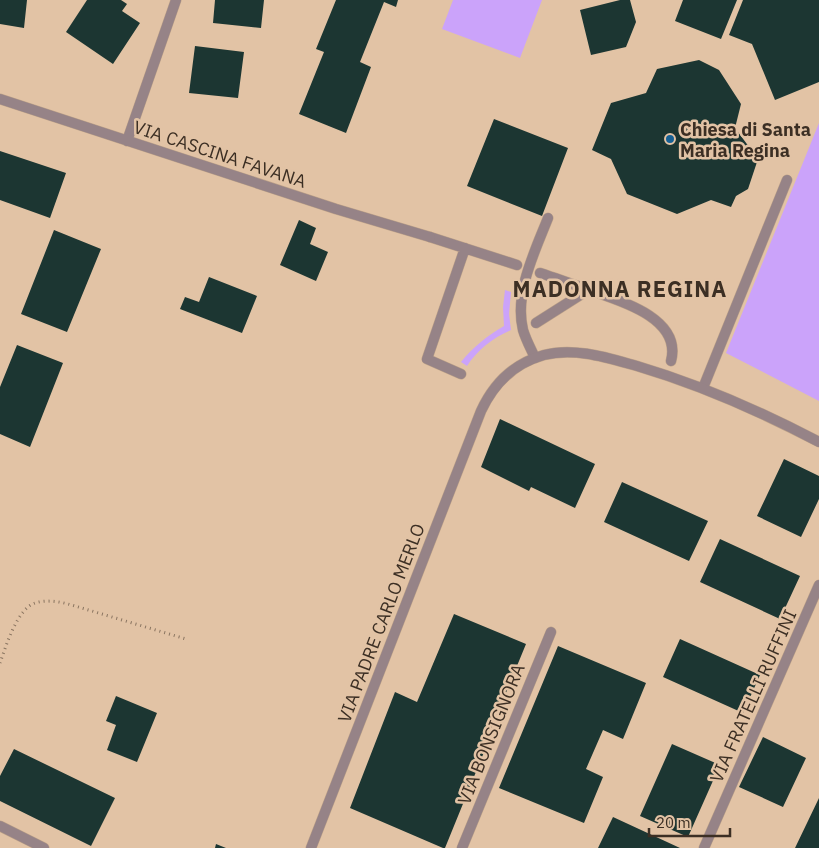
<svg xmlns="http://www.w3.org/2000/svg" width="819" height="848" font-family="'IBM Plex Sans',sans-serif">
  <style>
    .green { fill: #cba3fa }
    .building { fill: #1c3632 }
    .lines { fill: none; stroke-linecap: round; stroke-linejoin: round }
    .service-casing { stroke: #bda289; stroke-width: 11 }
    .pedestrian-casing { stroke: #bda289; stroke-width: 11 }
    .minor-casing { stroke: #bda289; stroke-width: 11 }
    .path { stroke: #897460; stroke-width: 3; stroke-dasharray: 1 4; stroke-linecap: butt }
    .service { stroke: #968387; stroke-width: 10 }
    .pedestrian { stroke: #968387; stroke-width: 10 }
    .minor { stroke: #968387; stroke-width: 10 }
    .poi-dot { fill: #166094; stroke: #e2c3a5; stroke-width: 2 }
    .labels { text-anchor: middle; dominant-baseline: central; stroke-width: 5; stroke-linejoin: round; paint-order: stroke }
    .poi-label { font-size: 18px; font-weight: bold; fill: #3c2f24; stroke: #e2c3a5; text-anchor: start }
    .street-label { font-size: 18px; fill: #3c2f24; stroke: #e2c3a5 }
    .district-label { font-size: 22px; font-weight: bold; letter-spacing: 1px; fill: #3c2f24; stroke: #e2c3a5 }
  </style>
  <rect width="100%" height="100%" fill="#e2c3a5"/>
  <path class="green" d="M453 0H542L520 58 442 29Z
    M819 123V401L726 353Z
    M505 290 511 292 509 314 511 330C494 337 477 350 467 366L461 362C473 347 487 336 504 326L503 307Z"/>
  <path class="building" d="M0 0H27L24 28 0 24Z
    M87 0H121L127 4 122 11 140 23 113 64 66 32Z
    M215 0H264L261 28 213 23Z
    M336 0H398L396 7 384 2 360 62 371 67 346 133 299 114 324 52 316 49Z
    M620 0H630L636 22 626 47 591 55 580 10Z
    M683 0H737L721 39 675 21Z
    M743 0H819V82L775 100 752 44 729 35Z
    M195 46 244 52 238 98 189 93Z
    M699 60 719 70 741 104 735 128 758 159 748 189 736 196 731 207 711 200 677 214 627 194 611 159 592 150 611 103 646 93 657 69Z
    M494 119 568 148 542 216 467 186Z
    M0 151 66 173 50 218 0 200Z
    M299 220 316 228 310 244 328 252 316 281 280 265Z
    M54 230 101 249 67 332 21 314Z
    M209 277 257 296 242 333 180 309 185 297 199 302Z
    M17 345 63 363 30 447 0 434V387Z
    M500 419 595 464 575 508 531 487 529 491 481 467Z
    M784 459 819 476V499L801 537 757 516Z
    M622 482 708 521 689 561 604 522Z
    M720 539 800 576 780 619 700 582Z
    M454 614 526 644 489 734 491 735 445 848H443L350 808 395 692 417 702Z
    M680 639 760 675 743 713 663 677Z
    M558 646 646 683 623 739 603 730 586 769 603 777 584 823 499 788Z
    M116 696 157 713 137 762 107 750 116 725 106 721Z
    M763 737 806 758 783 807 739 787Z
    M672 744 720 765 688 837 640 816Z
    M14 749 115 798 91 846 0 801V776Z
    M819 798V848H795Z
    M613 817 680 848H598Z
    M216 844 226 848H215Z"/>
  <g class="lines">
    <defs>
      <path id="service" d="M535 358C531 349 526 340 523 330 514 293 535 251 548 218
        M703 388 787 180"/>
      <path id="pedestrian" d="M430 237 517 265
        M540 273C558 279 575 285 592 291 622 301 682 319 671 361
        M536 323 588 290
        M461 374 427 359 465 248"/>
      <path id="minor" d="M0 99 336 209 430 237
        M127 141 176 0
        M0 826 44 848
        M311 848 481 411C494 383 515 363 544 355 575 347 608 358 637 366 701 385 760 411 819 442
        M462 848 551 632
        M704 848 819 585"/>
    </defs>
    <use href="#service" class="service-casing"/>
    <use href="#pedestrian" class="pedestrian-casing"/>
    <use href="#minor" class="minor-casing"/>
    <path class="path" d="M0 663C6 646 17 609 35 603 48 599 62 602 75 606L186 639"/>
    <use href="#service" class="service"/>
    <use href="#pedestrian" class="pedestrian"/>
    <use href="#minor" class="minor"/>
  </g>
  <circle class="poi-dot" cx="670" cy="139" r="5"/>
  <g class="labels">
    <g class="poi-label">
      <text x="680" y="129">Chiesa di Santa<tspan x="680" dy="21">Maria Regina</tspan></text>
    </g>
    <g class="street-label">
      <text transform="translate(220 154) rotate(18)">VIA CASCINA FAVANA</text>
      <text transform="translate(381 623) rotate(-69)">VIA PADRE CARLO MERLO</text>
      <text transform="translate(753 696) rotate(-66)">VIA FRATELLI RUFFINI</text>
      <text transform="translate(491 734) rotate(-68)">VIA BONSIGNORA</text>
    </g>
    <g class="district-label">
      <text x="620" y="288">MADONNA REGINA</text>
    </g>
  </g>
  <path d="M649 828v8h81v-8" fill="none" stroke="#3c2f24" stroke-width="2.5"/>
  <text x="656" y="828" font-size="15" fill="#3c2f24" stroke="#e2c3a5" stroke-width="4" paint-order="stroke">20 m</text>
</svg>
